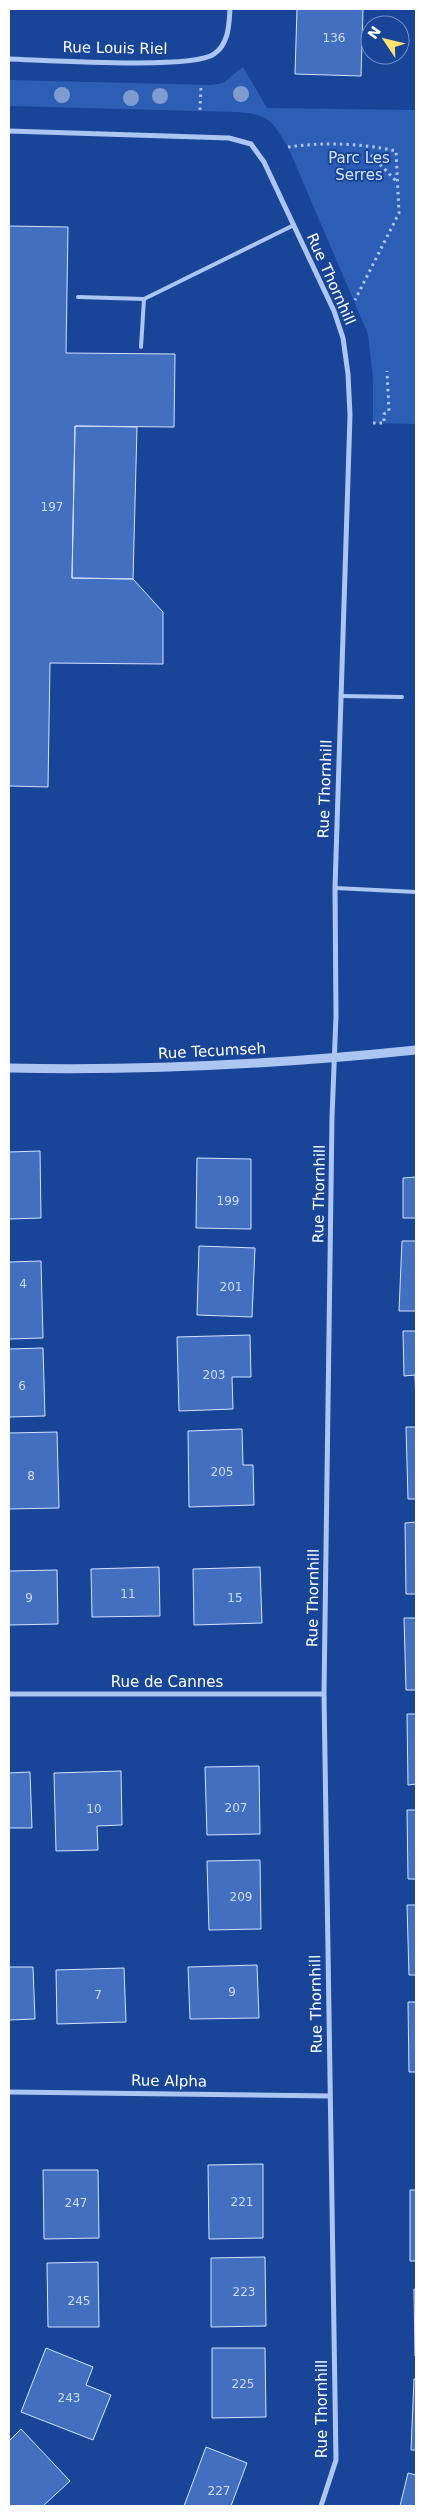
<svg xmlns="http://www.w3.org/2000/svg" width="425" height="2515" font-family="'DejaVu Sans',sans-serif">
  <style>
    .green { fill: #2d5eb6 }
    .building { fill: #426fbf; stroke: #d4e3fc }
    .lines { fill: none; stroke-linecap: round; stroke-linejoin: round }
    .path { stroke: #adc6f1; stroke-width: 3; stroke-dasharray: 2.5 4; stroke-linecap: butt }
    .service { stroke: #adc6f1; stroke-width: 4 }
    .minor { stroke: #adc6f1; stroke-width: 5 }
    .tertiary { stroke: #adc6f1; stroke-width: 9 }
    .tree { fill: #809ccf }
    .labels { text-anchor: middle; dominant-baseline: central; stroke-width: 4; stroke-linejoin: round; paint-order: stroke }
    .number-label { font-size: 12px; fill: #d0dbef }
    .street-label { font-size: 15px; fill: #fff; stroke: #194598 }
    .park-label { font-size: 15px; fill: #d4e3fc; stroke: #194598 }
  </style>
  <rect width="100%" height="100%" fill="#194598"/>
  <path class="green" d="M243 67 267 108 416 110V424L373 423V378L368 334 288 147C272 121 269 114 237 112L9 106V80L211 85 223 83Z"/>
  <path class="building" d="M297 9H363L361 76 295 74Z
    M9 226 68 227 66 353 175 354 174 427 75 426 72 578 133 579 163 612V664L50 663 48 787 9 786Z
    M75 426 137 427 133 579 72 578Z
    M40 1151 41 1218 9 1219V1152Z
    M197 1158 251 1159V1229L196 1228Z
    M416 1177V1218H403V1178Z
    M402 1241H416V1311H399Z
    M199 1246 255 1248 252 1317 197 1315Z
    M41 1261 43 1338 9 1339V1262Z
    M403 1331H416V1407L415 1375 404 1376Z
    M250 1335 251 1377H232L233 1409 179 1411 177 1337Z
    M43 1348 45 1416 9 1417V1349Z
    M406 1427H416V1499H408Z
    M242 1429 243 1465H253L254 1505 189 1507 188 1431Z
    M57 1432 59 1508 9 1509V1433Z
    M416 1522V1594H406L405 1523Z
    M159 1567 160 1616 92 1617 91 1569Z
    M260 1567 262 1623 194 1625 193 1569Z
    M57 1570 58 1624 9 1625V1571Z
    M404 1618H416V1690H406Z
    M407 1714H416V1784L408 1785Z
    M259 1766 260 1834 207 1835 205 1767Z
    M121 1771 122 1825 97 1826 98 1850 56 1851 54 1773Z
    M30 1772 32 1828H9V1773Z
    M407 1810H416V1879H408Z
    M260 1860 261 1929 209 1930 207 1861Z
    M407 1905H416V1975H409Z
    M257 1965 259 2018 190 2019 188 1967Z
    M9 1967H33L35 2019 9 2020Z
    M124 1968 126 2022 57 2024 56 1970Z
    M408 2002H416V2072H409Z
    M263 2164V2238L209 2239 208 2165Z
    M43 2170H98L99 2238 44 2239Z
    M410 2190H416V2261H410Z
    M265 2257 266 2326 211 2327V2258Z
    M98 2262 99 2327H48L47 2263Z
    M414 2289H416V2356H415Z
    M46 2348 93 2367 86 2385 111 2395 93 2440 21 2412Z
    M212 2348H265L266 2417 212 2418Z
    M414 2379H416V2450H411Z
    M21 2429 70 2481 43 2506H9V2441Z
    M206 2447 247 2463 231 2506H184Z
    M408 2473 416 2475V2506H400Z"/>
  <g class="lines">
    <path class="path" d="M200 110 201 86
      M288 147C324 142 360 143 396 151L399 213 355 300
      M371 155 397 182
      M373 423H384V414L389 411 387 371"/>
    <path class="service" d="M78 297 144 299
      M141 347 144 299 294 225
      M341 696 402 697
      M335 888 416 892"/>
    <path class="minor" d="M9 59C44 60 193 70 214 54 229 44 229 24 230 9
      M9 131 229 138 251 144 264 162 334 311 343 338 348 374 350 415 335 888 336 1016 332 1117 324 1694 336 2460 321 2506
      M9 1694H324
      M9 2092 330 2096"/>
    <path class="tertiary" d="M9 1068C145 1071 281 1064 416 1050"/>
  </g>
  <g class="tree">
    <circle cx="241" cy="94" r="8"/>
    <circle cx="62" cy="95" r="8"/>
    <circle cx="160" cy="96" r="8"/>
    <circle cx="131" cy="98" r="8"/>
  </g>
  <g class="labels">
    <g class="number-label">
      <text x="334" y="38">136</text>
      <text x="52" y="507">197</text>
      <text x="228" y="1201">199</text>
      <text x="23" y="1284">4</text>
      <text x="231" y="1287">201</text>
      <text x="214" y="1375">203</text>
      <text x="22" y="1386">6</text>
      <text x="222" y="1472">205</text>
      <text x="31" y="1476">8</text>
      <text x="128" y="1594">11</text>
      <text x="29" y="1598">9</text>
      <text x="235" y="1598">15</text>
      <text x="236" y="1808">207</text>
      <text x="94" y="1809">10</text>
      <text x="241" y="1897">209</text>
      <text x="232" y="1992">9</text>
      <text x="98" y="1995">7</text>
      <text x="242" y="2202">221</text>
      <text x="76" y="2203">247</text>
      <text x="244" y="2292">223</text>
      <text x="79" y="2301">245</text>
      <text x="243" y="2384">225</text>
      <text x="69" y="2398">243</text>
      <text x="219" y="2491">227</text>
    </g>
    <g class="street-label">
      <text transform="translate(115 48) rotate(1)">Rue Louis Riel</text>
      <text transform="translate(331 279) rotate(66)">Rue Thornhill</text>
      <text transform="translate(325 789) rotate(-88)">Rue Thornhill</text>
      <text transform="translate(212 1051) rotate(-3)">Rue Tecumseh</text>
      <text transform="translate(319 1194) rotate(-89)">Rue Thornhill</text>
      <text transform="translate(313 1598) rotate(-89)">Rue Thornhill</text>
      <text x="167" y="1682">Rue de Cannes</text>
      <text transform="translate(316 2004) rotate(-91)">Rue Thornhill</text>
      <text transform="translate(169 2081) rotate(1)">Rue Alpha</text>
      <text transform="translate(322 2409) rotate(-90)">Rue Thornhill</text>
    </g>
    <g class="park-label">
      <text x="359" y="158">Parc Les<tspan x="359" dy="17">Serres</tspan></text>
    </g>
  </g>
  <rect width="425" height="2515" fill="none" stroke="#ffffff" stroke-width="20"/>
  <g transform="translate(385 40) rotate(305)"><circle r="24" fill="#194598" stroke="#758fc1"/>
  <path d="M0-4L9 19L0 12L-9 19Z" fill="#ffe26d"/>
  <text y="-8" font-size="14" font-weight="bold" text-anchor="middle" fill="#ffffff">N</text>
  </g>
</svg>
